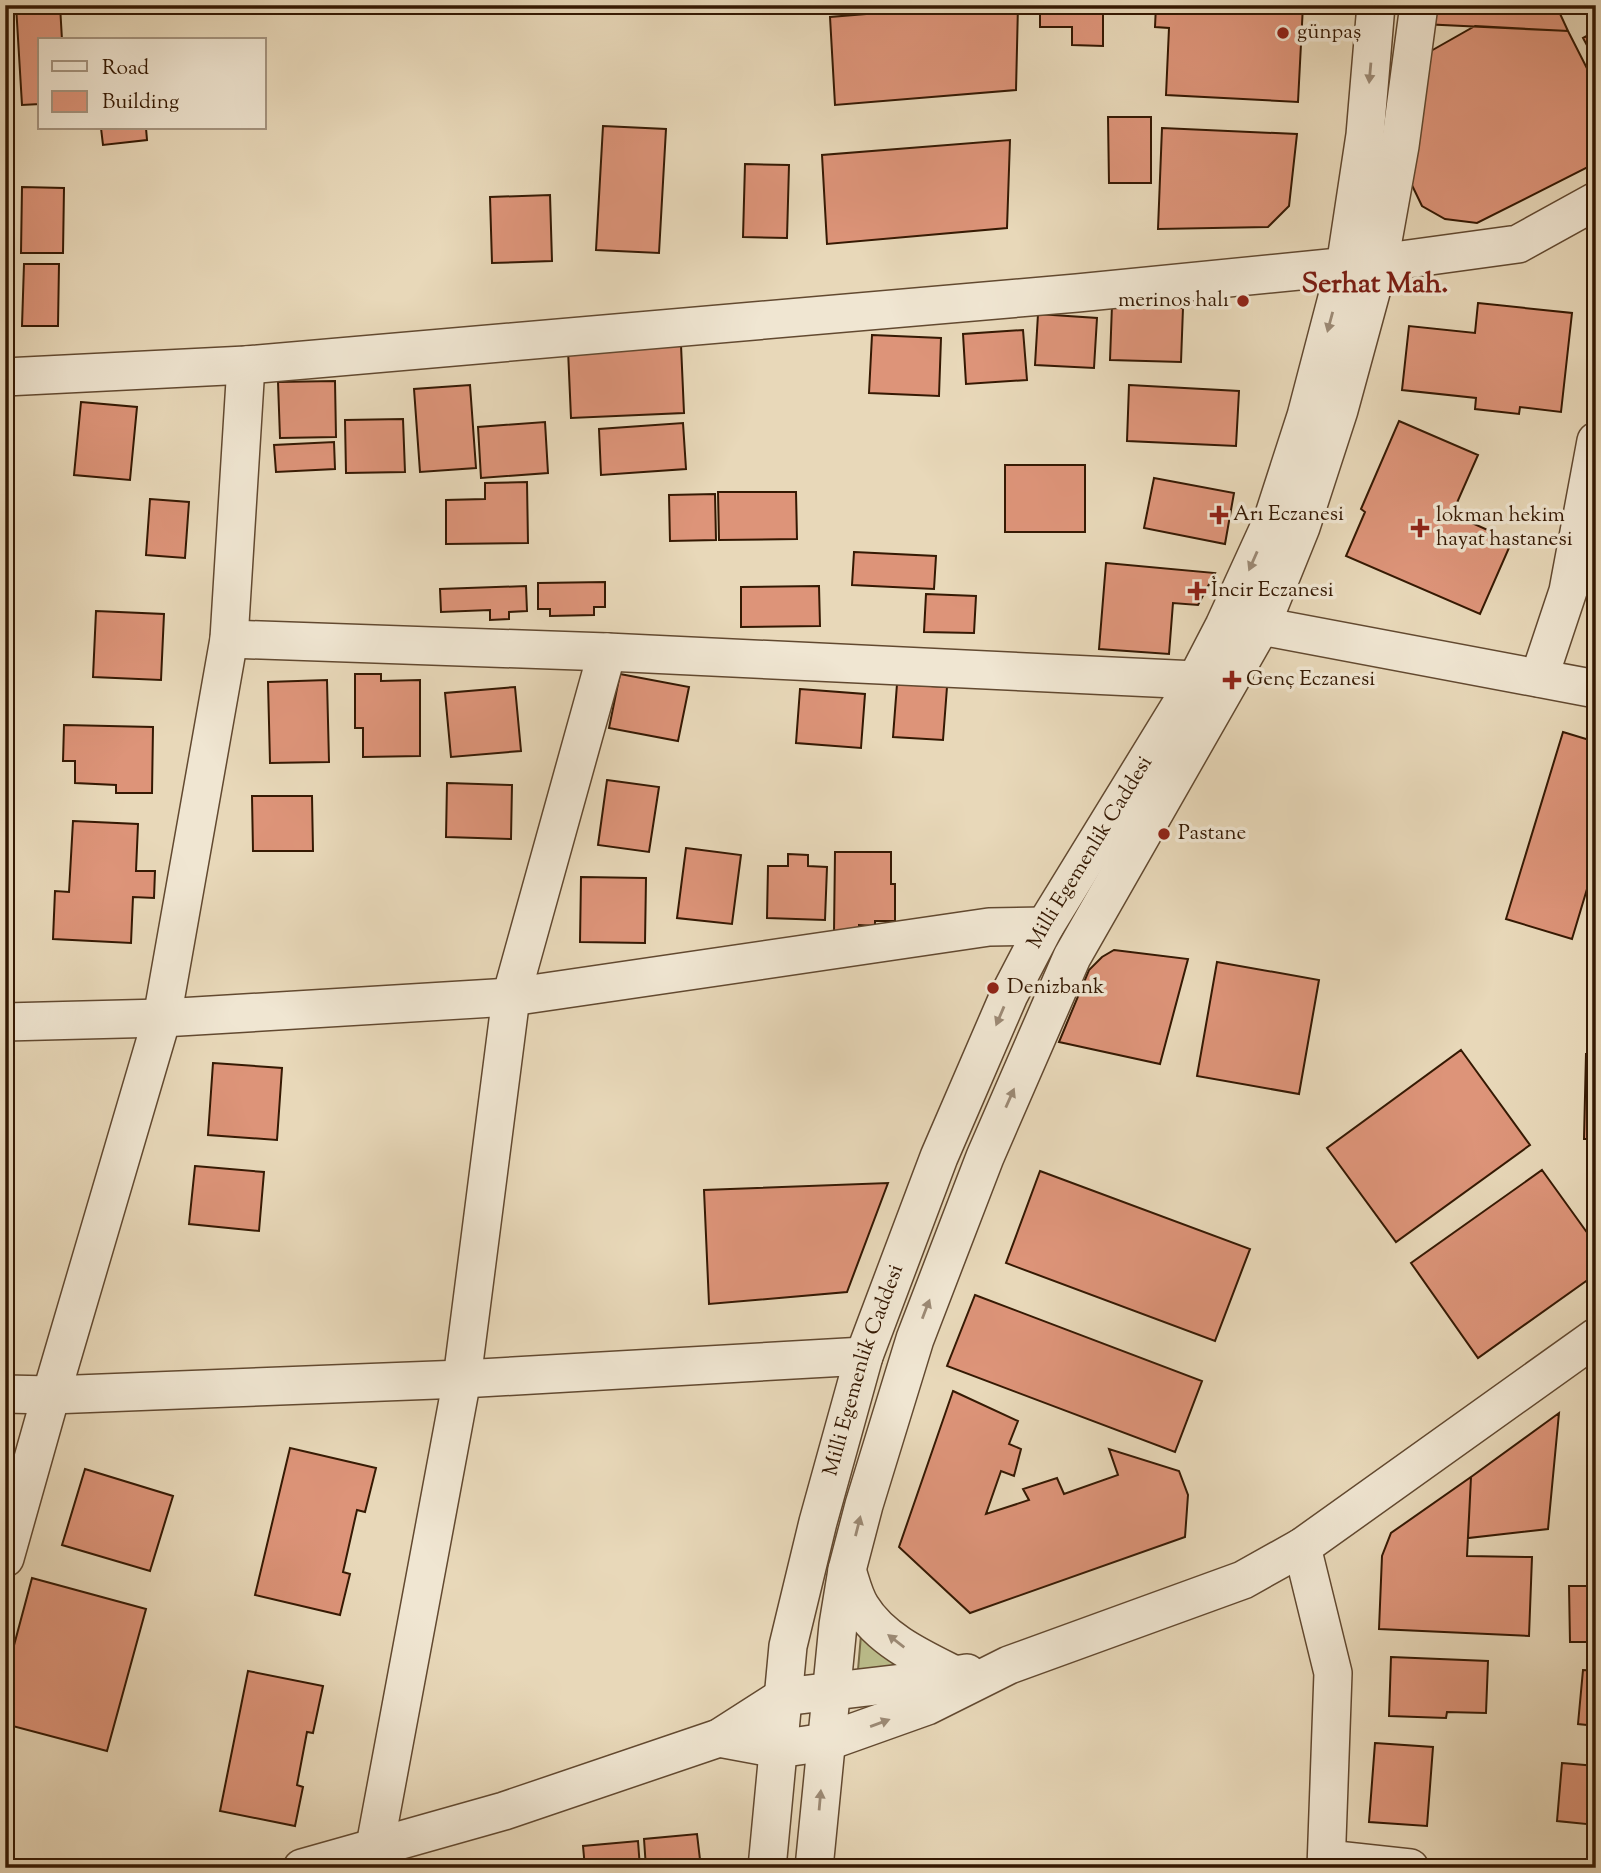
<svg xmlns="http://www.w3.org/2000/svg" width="1601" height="1873" font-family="'Sorts Mill Goudy',serif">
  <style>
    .green { fill: #bbbd8b; stroke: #786b47; stroke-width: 2 }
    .building { fill: #dd9479; stroke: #351903; stroke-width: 2 }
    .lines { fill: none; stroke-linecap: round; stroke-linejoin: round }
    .minor-casing { stroke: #624930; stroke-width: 40 }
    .minor { stroke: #f0e6d2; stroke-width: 37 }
    .oneway { fill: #9c8a75 }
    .poi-dot { fill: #8f2418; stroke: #f0e6d2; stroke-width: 2.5 }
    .labels { text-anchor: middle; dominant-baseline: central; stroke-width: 7; stroke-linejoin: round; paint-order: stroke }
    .poi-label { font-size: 21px; fill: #351903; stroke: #f0e6d2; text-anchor: start }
    .street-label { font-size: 21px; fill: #351903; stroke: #f0e6d2 }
    .district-label { font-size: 28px; font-weight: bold; fill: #7a1f14; stroke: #f0e6d2 }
  </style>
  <rect width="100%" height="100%" fill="#e8d8b9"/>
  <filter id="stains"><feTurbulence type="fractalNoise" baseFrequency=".00286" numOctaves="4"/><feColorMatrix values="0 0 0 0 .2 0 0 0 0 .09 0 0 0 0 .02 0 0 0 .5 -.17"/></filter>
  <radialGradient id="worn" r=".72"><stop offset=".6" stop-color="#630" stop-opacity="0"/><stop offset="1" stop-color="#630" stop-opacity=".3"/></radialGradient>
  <path class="green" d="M861 1635 902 1667 858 1670Z"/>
  <path class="building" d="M16 5H60L62 40H40V104L22 105Z
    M976 5H1018L1016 90 835 105 830 17Z
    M1040 5H1103V46L1072 45V27H1040Z
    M1156 5H1303L1298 102 1166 95 1169 28 1155 27Z
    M1426 5H1556L1568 31 1422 24Z
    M1475 26 1568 31 1596 86V163L1477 223 1445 219 1422 206 1408 177 1422 56Z
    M1596 31V62L1583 38Z
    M1108 117H1151V183H1109Z
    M603 126 666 129 659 253 596 250Z
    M101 128H146L147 140 103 145Z
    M1162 128 1297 134 1289 206 1268 227 1158 229Z
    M1010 140 1007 228 827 244 822 155Z
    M745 164 789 165 787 238 743 237Z
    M22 187 64 188 63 253H21Z
    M550 195 552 261 492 263 490 197Z
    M24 264H59L58 326H22Z
    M1478 303 1572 313 1561 412 1520 407 1519 414 1475 409 1476 398 1402 390 1409 326 1475 333Z
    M1112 305 1183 308 1181 362 1110 360Z
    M1038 314 1097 318 1094 368 1035 365Z
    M1023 330 1027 380 966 384 963 334Z
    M872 335 941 338 939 396 869 393Z
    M681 345 684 413 571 418 568 350Z
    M335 381 336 437 280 438 278 382Z
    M470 385 476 468 420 472 414 389Z
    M1129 385 1239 391 1236 446 1127 441Z
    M81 402 137 407 130 480 74 475Z
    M403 419 405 472 346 473 345 420Z
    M1399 421 1478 455 1452 514 1512 541 1480 614 1346 556 1365 512 1361 509Z
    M545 422 548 473 481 478 478 427Z
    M683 423 686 469 601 475 599 429Z
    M334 442 335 469 276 472 274 445Z
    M1005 465H1085V532H1005Z
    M1154 478 1234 493 1225 544 1144 528Z
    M527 482 528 543 446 544V500L485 499V483Z
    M718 492H796L797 539 719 540Z
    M715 494 716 540 670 541 669 495Z
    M150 499 189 502 185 558 146 555Z
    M854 552 936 556 934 589 852 585Z
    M1106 563 1215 573 1198 605 1173 603 1169 654 1099 649Z
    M605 582V607H594V615L550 616V609H538V583Z
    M526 586 527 611 509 612V619L490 620V610L441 612 440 589Z
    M819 586 820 626 741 627V587Z
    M926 594 976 596 974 633 924 632Z
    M96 611 164 614 161 680 93 677Z
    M355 674H381V681L420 680V756L363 757V728H355Z
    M620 674 689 687 678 741 609 728Z
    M327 680 329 762 270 763 268 682Z
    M897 684 947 687 943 740 893 737Z
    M515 687 521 751 451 757 445 693Z
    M800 689 865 694 861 748 796 743Z
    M64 725 153 727 152 793H116V785L75 783V761H63Z
    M1563 732 1596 742V859L1572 939 1506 919Z
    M607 780 659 787 649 852 598 845Z
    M447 783 512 785 511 839 446 837Z
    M252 796H312L313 851H253Z
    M73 821 138 824 136 871H155L154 898 133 897 131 943 53 939 55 891 69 892Z
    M686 848 741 855 732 924 677 918Z
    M835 852H891V884H895V921H875V926L859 925V933L834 932Z
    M788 854 808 855V866L827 867 825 920 767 918 768 866H788Z
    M581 877 646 878 645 943 580 942Z
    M1114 950 1188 959 1160 1064 1059 1042 1089 970 1102 957Z
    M1217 962 1319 980 1299 1094 1197 1076Z
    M1461 1050 1530 1145 1396 1242 1327 1148Z
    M1586 1054H1596V1139H1584Z
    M213 1063 282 1068 277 1140 208 1135Z
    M195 1166 264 1172 259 1231 189 1224Z
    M1542 1170 1596 1245V1274L1478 1358 1411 1263Z
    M1040 1171 1250 1249 1215 1341 1006 1263Z
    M888 1183 847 1292 709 1304 704 1190Z
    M975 1295 1202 1381 1175 1452 947 1366Z
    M953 1391 1018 1421 1009 1444 1021 1449 1014 1476 1001 1471 986 1514 1029 1500 1023 1489 1057 1478 1064 1494 1118 1475 1109 1449 1179 1471 1188 1495 1185 1537 970 1613 899 1547Z
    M1559 1413 1548 1529 1468 1538 1471 1477Z
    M290 1448 376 1468 365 1512 357 1510 343 1572 350 1574 340 1615 255 1595Z
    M85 1469 173 1496 150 1571 62 1545Z
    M1471 1477 1467 1556 1532 1557 1529 1636 1379 1629 1382 1556 1391 1533Z
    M32 1578 146 1609 107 1751 5 1724V1679Z
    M1569 1586H1596V1642H1570Z
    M1391 1657 1488 1661 1486 1713 1447 1712 1446 1718 1389 1716Z
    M1583 1670 1596 1671V1726L1578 1724Z
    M248 1671 323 1686 313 1733 307 1732 297 1785 303 1787 295 1826 220 1811Z
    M1375 1743 1433 1747 1427 1826 1369 1822Z
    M1562 1763 1596 1766V1825L1557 1821Z
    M5 1823H10L8 1868H5Z
    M697 1834 701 1868H646L644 1839Z
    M638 1841 640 1868H585L583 1846Z"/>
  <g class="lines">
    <defs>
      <g id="minor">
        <path d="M5 377 246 365 1077 293 1379 263 1518 244 1596 201"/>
        <path d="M1261 626 1596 689"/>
        <path d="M229 639 607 652 1196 680"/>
        <path d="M1539 678 1568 591 1596 441"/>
        <path d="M5 1022 162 1018 511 997 989 927 1045 926"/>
        <path d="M5 1394 51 1395 462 1379 864 1356"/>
        <path d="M1302 1547 1333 1673 1326 1868"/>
        <path d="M5 1558 51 1395 162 1018 229 639 246 365"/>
        <path d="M847 1570C851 1582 854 1596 861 1607 881 1640 921 1658 955 1675"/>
        <path d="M719 1738 778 1749 826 1742 927 1706 1009 1665 1243 1580 1302 1547 1596 1337"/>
        <path d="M375 1846 462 1379 511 997 607 652"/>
        <path d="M1327 1859 1410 1868"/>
        <path d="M302 1868 504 1811 719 1738 783 1697 919 1681 967 1673"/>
        <path id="s1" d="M767 1868 788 1646 818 1522 864 1356 939 1157 1009 995 1045 926 1196 680 1224 626 1272 521 1306 416 1345 267 1365 135 1376 5"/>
        <path d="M814 1868 838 1625 847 1570 864 1505 915 1339 985 1157 1072 957 1261 626 1301 527 1339 410 1379 263 1400 146 1419 5"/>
      </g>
    </defs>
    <use href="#minor" class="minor-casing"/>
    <use href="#minor" class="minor"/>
  </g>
  <defs><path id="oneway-solid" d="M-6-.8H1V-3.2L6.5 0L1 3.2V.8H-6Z" transform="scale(1.75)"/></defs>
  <g class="oneway">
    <use href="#oneway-solid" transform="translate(1370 73) rotate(95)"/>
    <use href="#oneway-solid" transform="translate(1330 322) rotate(105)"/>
    <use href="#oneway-solid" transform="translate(1253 561) rotate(114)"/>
    <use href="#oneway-solid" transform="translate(1000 1016) rotate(113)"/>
    <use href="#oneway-solid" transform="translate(1010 1098) rotate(-66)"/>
    <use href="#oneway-solid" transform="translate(926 1309) rotate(-69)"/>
    <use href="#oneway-solid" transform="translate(858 1526) rotate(-76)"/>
    <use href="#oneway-solid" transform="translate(896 1641) rotate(-142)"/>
    <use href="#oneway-solid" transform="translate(880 1723) rotate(-20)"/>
    <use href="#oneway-solid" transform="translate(820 1800) rotate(-85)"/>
  </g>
  <g class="poi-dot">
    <circle cx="1283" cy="33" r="7"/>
    <circle cx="1243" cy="301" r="7"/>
    <path d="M1215.5 504.5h7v7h7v7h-7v7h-7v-7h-7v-7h7z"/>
    <path d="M1416.5 517.5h7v7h7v7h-7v7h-7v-7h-7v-7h7z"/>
    <path d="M1193.5 580.5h7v7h7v7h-7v7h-7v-7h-7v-7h7z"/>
    <path d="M1228.5 669.5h7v7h7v7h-7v7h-7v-7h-7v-7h7z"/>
    <circle cx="1164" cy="834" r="7"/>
    <circle cx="993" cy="988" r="7"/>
  </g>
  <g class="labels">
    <g class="poi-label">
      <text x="1297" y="33">günpaş</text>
      <text x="1229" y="301" text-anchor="end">merinos halı</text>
      <text x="1233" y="515">Arı Eczanesi</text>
      <text x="1436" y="516">lokman hekim<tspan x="1436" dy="24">hayat hastanesi</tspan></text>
      <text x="1211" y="591">İncir Eczanesi</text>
      <text x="1246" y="680">Genç Eczanesi</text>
      <text x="1178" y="834">Pastane</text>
      <text x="1007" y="988">Denizbank</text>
    </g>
    <g class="street-label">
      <text stroke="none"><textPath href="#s1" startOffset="1076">Milli Egemenlik Caddesi</textPath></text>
      <text stroke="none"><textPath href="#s1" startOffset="509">Milli Egemenlik Caddesi</textPath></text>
    </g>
    <g class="district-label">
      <text x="1375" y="285">Serhat Mah.</text>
    </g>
  </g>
  <rect width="1601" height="1873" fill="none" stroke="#e8d8b9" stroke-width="28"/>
  <rect x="7" y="7" width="1587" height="1859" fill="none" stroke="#351903" stroke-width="3.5"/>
  <rect x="14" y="14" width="1573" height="1845" fill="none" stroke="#351903" stroke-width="2"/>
  <rect x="38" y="38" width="228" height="91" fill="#f0e6d2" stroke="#a5947f" stroke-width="2"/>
  <rect x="52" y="61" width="35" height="10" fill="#f0e6d2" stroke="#a5947f" stroke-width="2"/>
  <text x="102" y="74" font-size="21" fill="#351903">Road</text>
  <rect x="52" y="91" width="35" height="21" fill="#dd9479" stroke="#a5947f" stroke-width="2"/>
  <text x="102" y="108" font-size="21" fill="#351903">Building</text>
  <rect width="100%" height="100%" filter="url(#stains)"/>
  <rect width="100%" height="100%" fill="url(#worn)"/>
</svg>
